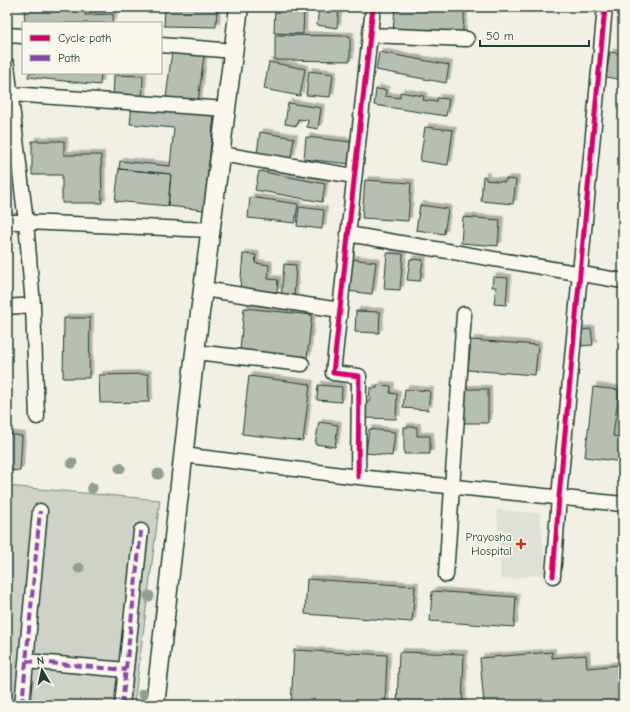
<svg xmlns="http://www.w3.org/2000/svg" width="630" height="712" font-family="'Comic Neue',sans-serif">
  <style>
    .built { fill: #e0e1d6 }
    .garden { fill: #cfd2c8; stroke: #77887e }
    .building { fill: #b7beb3; stroke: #1f3d34; filter: url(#shadow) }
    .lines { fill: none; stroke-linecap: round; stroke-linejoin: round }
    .minor-casing { stroke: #1f3d34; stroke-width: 17 }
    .major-casing { stroke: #1f3d34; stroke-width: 21 }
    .minor { stroke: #fbf7ec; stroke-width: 14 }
    .major { stroke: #fbf7ec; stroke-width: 18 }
    .quiet { stroke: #8e44ad; stroke-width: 4; stroke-dasharray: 8 4; stroke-linecap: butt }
    .cycleway-casing { stroke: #fbf7ec; stroke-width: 8 }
    .cycleway { stroke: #d6006c; stroke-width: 5 }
    .tree { fill: #919e94 }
    .poi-dot { fill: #c8321e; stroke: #fbf7ec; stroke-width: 1.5 }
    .labels { text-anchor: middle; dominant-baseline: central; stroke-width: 3.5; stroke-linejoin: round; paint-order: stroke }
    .poi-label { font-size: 12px; fill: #1f3d34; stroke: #fbf7ec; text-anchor: end }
  </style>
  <defs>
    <filter id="shadow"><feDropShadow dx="3.5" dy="-3.5" stdDeviation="0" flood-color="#0004"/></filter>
  </defs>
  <rect width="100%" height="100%" fill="#f2f0e5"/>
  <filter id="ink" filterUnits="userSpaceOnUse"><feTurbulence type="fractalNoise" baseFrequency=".025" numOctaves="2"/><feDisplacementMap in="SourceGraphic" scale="8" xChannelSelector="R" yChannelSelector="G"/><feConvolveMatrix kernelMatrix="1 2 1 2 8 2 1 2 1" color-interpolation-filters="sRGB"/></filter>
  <g filter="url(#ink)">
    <path class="built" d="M497 510 540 513 546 574 501 580Z"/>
    <path class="garden" d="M7 486 160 500 134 705H7Z"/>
    <path class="building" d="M50 7 51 11 85 9V15L113 14V23H25L24 8Z
      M165 7H217L216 27 164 26Z
      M275 7 304 8 303 34 274 33Z
      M319 7H339L337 28 317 25Z
      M395 7H465L462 37 393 32Z
      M275 35 350 36V61L275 60Z
      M172 51 204 55 198 102 166 98Z
      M379 52 449 65 446 83 376 70Z
      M610 52 623 54V80L606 77Z
      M269 62 305 69 300 96 264 89Z
      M309 71 333 74 330 97 306 95Z
      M29 73H101L100 85 28 77Z
      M114 75 143 76 142 99 113 98Z
      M376 89 386 90 385 96 400 98V92L424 96 423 100 437 102V98L449 99 446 116 374 105Z
      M288 103 321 108 318 129 307 127 308 120 298 119 297 126 285 124Z
      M132 106 214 115 204 210 168 206 171 174 119 169 120 161 170 166 174 128 130 124Z
      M425 127 453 130 448 165 420 161Z
      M260 132 294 138 291 158 257 153Z
      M306 137 352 142 350 164 304 159Z
      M32 141H64V155H101L102 203H62V175H32Z
      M119 169 171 174 168 206 115 201Z
      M259 171 325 184 322 202 255 190Z
      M483 176 486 177V180L505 182 506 179 516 180 513 204 481 201Z
      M365 180 411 183 408 221 362 218Z
      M250 197 298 204 295 223 248 218Z
      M420 205 448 209 444 234 416 230Z
      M299 207 324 210 322 229 297 226Z
      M463 217 500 220 498 246 461 243Z
      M387 253 403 254 400 290 384 289Z
      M243 254 256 255 255 263 269 265 268 279 278 280 277 292 240 289Z
      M351 259 376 262 372 294 347 291Z
      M410 259 423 260 420 281 407 280Z
      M284 264 296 265 294 298H281Z
      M493 277 508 278 506 305 494 304 496 287H492Z
      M244 308 312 315 307 358 240 350Z
      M356 311 380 312 379 333 355 332Z
      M64 318H90L89 378H63Z
      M591 329 593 345 582 346 580 330Z
      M471 340 538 345 535 375 468 370Z
      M148 374 149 402 100 403 99 375Z
      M249 376 310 384 303 441 242 434Z
      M318 385 342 387 341 402 317 400Z
      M377 385 391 386 390 393 397 394 396 419 365 418 366 402H369L370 388H377Z
      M593 387 619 390 613 436 623 438V462L585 457Z
      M405 389 430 391 428 410 403 408Z
      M462 389H488V423H462Z
      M319 422 338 425 335 447 315 444Z
      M404 427H417V436H430V454H404Z
      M369 429 395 432 392 456 366 453Z
      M7 434 22 436 20 471 7 470Z
      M307 579 415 586 412 622 305 614Z
      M432 591 516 597 514 627 430 621Z
      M294 650 387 655 385 705H291Z
      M399 652 464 654 462 705H397Z
      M552 652V658L586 655 587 668 620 665 623 705H484L480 658Z"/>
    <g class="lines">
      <defs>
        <path id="minor" d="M7 35 23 36
          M370 35 467 39
          M161 45 234 51
          M7 65 26 222 33 305 37 417
          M11 94 226 109
          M221 154 354 176
          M7 222H26L211 230
          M348 234 623 281
          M203 289 340 310
          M7 307 33 305
          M195 352 302 364
          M183 455 358 477 623 504
          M358 477 359 376 333 373 373 7
          M446 575 464 314
          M553 576 559 497 605 7
          M26 661 126 670
          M22 705 40 511
          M122 705 141 531"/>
        <path id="major" d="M155 705 195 352 239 7"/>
      </defs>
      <use href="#minor" class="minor-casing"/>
      <use href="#major" class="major-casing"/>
      <use href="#minor" class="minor"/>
      <use href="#major" class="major"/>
      <path class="quiet" d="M26 661 126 670
        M22 705 40 511
        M122 705 141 531"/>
      <defs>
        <path id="cycleway" d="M358 477 359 376 333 373 373 7
          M553 576 559 497 605 7"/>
      </defs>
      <use href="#cycleway" class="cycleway-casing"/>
      <use href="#cycleway" class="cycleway"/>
    </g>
    <g class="tree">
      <circle cx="72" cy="463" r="5.5"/>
      <circle cx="120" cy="468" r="5.5"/>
      <circle cx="158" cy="474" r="5.5"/>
      <circle cx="92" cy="488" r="5.5"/>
      <circle cx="79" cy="568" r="5.5"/>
      <circle cx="149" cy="596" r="5.5"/>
      <circle cx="143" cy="694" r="5.5"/>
    </g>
  </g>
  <path class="poi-dot" d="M519 538h4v4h4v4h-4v4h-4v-4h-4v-4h4z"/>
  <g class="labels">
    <g class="poi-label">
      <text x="512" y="537">Prayosha<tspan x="512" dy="14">Hospital</tspan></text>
    </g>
  </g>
  <rect width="630" height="712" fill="none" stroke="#fbf7ec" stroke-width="24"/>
  <rect x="12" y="12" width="606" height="688" fill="none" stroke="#1f3d34" stroke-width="1.5" filter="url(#ink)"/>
  <rect x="22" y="22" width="140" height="52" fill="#fbf7ec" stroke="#a3ada2"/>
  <rect x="30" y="35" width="20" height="6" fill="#d6006c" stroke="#a3ada2"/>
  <text x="58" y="42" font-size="12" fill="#1f3d34">Cycle path</text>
  <rect x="30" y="55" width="20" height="6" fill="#8e44ad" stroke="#a3ada2"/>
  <text x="58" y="62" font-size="12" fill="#1f3d34">Path</text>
  <g transform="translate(42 670) rotate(351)" stroke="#fbf7ec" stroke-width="3" paint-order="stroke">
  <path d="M0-3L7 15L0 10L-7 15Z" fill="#1f3d34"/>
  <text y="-6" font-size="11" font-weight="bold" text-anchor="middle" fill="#1f3d34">N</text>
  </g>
  <path d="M480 40v6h109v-6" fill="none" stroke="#1f3d34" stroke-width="2"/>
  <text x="486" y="40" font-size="12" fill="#1f3d34" stroke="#fbf7ec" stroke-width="3" paint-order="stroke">50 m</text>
</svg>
